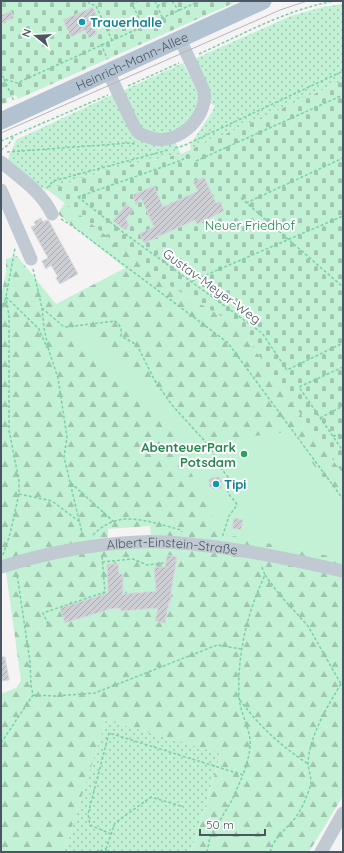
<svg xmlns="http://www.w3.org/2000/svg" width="344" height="853" font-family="Quicksand,sans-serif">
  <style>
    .grass { fill: url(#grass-dots) }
    .forest { fill: url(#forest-firs); fill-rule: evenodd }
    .cemetery { fill: url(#cemetery-stones) }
    .pitch { fill: #c3f1d5 }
    .building { fill: url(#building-hatch); stroke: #d7d9de }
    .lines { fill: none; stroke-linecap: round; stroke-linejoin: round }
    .path { stroke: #7ad0a6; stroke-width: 1.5; stroke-dasharray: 3 2; stroke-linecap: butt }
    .minor { stroke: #c1cad2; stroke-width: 13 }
    .major { stroke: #b3c2d1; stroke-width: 17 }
    .tram { stroke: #b5b8bd; stroke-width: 1 }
    .culture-dot { fill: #0f9aa8; stroke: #fff; stroke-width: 1.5 }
    .leisure-dot { fill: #2e9e5b; stroke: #fff; stroke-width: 1.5 }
    .labels { text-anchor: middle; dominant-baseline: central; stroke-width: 4; stroke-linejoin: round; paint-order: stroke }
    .culture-label { font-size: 13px; font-weight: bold; fill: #0d838f; stroke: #fff; text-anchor: start }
    .street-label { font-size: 13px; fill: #4a5661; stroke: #fff }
    .park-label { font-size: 13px; fill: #17864f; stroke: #fff }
    .leisure-label { font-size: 13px; font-weight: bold; fill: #27864d; stroke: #fff; text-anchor: end }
  </style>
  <defs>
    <pattern id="grass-dots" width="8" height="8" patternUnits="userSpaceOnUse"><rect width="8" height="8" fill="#c3f1d5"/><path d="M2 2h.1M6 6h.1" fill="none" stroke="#a0c6b0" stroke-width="1.8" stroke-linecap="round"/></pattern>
    <pattern id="forest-firs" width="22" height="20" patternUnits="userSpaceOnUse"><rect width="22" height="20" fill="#c3f1d5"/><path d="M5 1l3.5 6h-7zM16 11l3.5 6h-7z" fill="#a0c6b0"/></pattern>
    <pattern id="cemetery-stones" width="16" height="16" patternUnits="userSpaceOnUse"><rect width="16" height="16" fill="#c3f1d5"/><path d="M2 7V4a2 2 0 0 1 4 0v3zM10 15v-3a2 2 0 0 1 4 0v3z" fill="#a0c6b0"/></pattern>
    <pattern id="building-hatch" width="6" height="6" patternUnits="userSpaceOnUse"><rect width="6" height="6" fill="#cdcfd5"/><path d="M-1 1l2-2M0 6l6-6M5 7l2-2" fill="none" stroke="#a8abb0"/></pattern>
  </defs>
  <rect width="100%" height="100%" fill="#f5f3f3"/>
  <path class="grass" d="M343 4V81L191 150 190 145 212 112 215 105 208 103 192 60 291 16 323 7Z
    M183 63 198 94 197 105 192 115 179 128 159 135 141 130 120 92Z
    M114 94 126 123 174 139 181 154 109 169 48 190 17 182 7 162 16 140Z
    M106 720 221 753 191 852H64Z"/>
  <path class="forest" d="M65 202 172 287 238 326 343 474V796L309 852H191L221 754 106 720 64 852H1V694L16 688 21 681 6 572 1 567V296L6 272V259L17 256 56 304 125 268 58 214ZM150 526 151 535 108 539V529Z"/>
  <path class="cemetery" d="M1 1H238L18 99 16 95 6 99 8 102 1 105Z
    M343 81V474L238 326 172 287 48 190 109 169 181 154Z"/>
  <path class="pitch" d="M82 329 208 441 289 432 343 504V559L219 533 170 427 70 340Z"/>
  <path class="building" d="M93 7 100 24 94 27 97 34 89 38 85 30 71 37 63 20Z
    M11 11 14 18 1 23V15Z
    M204 177 216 203 220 201 224 211 197 224 195 220 144 243 140 233 154 227 141 198 136 205 133 195 154 186 163 207 198 191 193 182Z
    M126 204 133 209 126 219 129 225 125 230 113 221Z
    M41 218 43 222 47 220 49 221 78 274 60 284 56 278 58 277 51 265 46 269 42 261 48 258 31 227 36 225 34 222Z
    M213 477H219L222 482 221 488 214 489 209 486V480Z
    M234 518 243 520 241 530 232 528Z
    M167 555 177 557 171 592V602H169L165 623 155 621 158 608 121 611 120 608 110 609 65 623 60 608 108 593 107 564H118L119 574H123V594L156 591 154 567H165Z
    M1 657H5L9 680 1 681Z"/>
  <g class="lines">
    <path class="path" d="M88 1 89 3 96 6 112 40
      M139 1 132 4 143 26
      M155 1 162 17
      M172 1 179 11
      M157 6 169 1
      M101 44 107 58
      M199 54C243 34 286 10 334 1
      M1 71 4 79 17 83 200 1
      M4 79 14 101
      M128 86 179 63
      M1 141 108 95
      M175 148 183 146 343 71
      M1 150 8 145 14 136
      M7 152 129 143 135 144
      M196 161 343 95
      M47 188 53 181 168 150
      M78 197 124 233 262 333 287 370 343 343
      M78 197 182 160 188 155
      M241 198 343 287
      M246 203 343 158
      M61 219 71 225 228 343 343 499
      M33 269 42 308 44 328 49 351 58 378 67 437 64 457 83 537
      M192 281 343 216
      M6 297 39 329 47 348
      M42 308 63 326 67 327 115 321C120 325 122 328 121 336L137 345 155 381 172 405 211 448 217 463 228 477C227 483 226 492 231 497 234 501 235 500 237 505L229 516 222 538
      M1 310 6 297 15 248
      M343 367 299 387 343 451
      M320 418 343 406
      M333 436 343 434
      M71 483 114 522
      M19 494 52 501 80 522
      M93 535C114 513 137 518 163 525 169 527 175 528 181 530L182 532
      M3 555 10 534 19 494V481L9 430V316L6 297
      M102 562 133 559 147 565 164 563
      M265 575 279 594 308 626 341 684
      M48 624 43 613 105 592 102 556
      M33 695 55 696 95 693 217 645 241 649
      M240 700C260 727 280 745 308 764
      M1 743 33 695 31 685 30 662 17 574
      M111 834 90 825 88 814 109 733 243 775C247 763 251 751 250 739 248 725 240 711 239 697 237 655 247 613 265 575L261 565
      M95 852 106 849
      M110 852 106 849 115 823 151 797 184 807
      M207 852 210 837 232 800 243 775
      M270 852C275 837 281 834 291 823 300 814 306 799 310 787 313 779 308 771 308 763 309 737 328 705 341 684H343"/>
    <g class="minor">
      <path d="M108 72C115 86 122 101 129 116 132 121 134 128 138 132 139 134 143 135 146 136 173 150 209 119 204 91L180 39"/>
      <path d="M1 162C20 178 42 192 52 214"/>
      <path d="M1 190 31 259"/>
      <path id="s1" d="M1 567C46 553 92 544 138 542 162 541 185 543 208 546 254 551 298 561 343 571"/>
      <path d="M321 852 343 813"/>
    </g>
    <path class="major" id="s2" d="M1 121 263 1"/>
    <path class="tram" d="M1 133 280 10 307 1"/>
  </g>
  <g class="culture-dot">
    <circle cx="82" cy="22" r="4"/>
    <circle cx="216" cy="484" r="4"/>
  </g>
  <circle class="leisure-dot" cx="244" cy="454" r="4"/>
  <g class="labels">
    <g class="culture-label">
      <text x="90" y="22">Trauerhalle</text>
      <text x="224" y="484">Tipi</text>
    </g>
    <g class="street-label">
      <text stroke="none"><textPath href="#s2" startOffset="144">Heinrich-Mann-Allee</textPath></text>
      <text transform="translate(212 286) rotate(36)">Gustav-Meyer-Weg</text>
      <text stroke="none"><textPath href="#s1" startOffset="174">Albert-Einstein-Straße</textPath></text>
    </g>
    <g class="park-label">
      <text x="250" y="225">Neuer Friedhof</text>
    </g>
    <g class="leisure-label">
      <text x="236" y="447">AbenteuerPark<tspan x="236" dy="15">Potsdam</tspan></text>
    </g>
  </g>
  <rect width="344" height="853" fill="none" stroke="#4a5661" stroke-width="4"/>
  <g transform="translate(36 36) rotate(288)" stroke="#ffffff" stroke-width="3" paint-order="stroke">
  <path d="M0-3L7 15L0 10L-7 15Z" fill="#4a5661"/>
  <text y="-6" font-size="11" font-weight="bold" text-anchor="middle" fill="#4a5661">N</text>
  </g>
  <path d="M200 829v6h65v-6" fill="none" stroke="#4a5661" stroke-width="2"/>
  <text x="206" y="829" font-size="12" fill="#4a5661" stroke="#ffffff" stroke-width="3" paint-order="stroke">50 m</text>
</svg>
